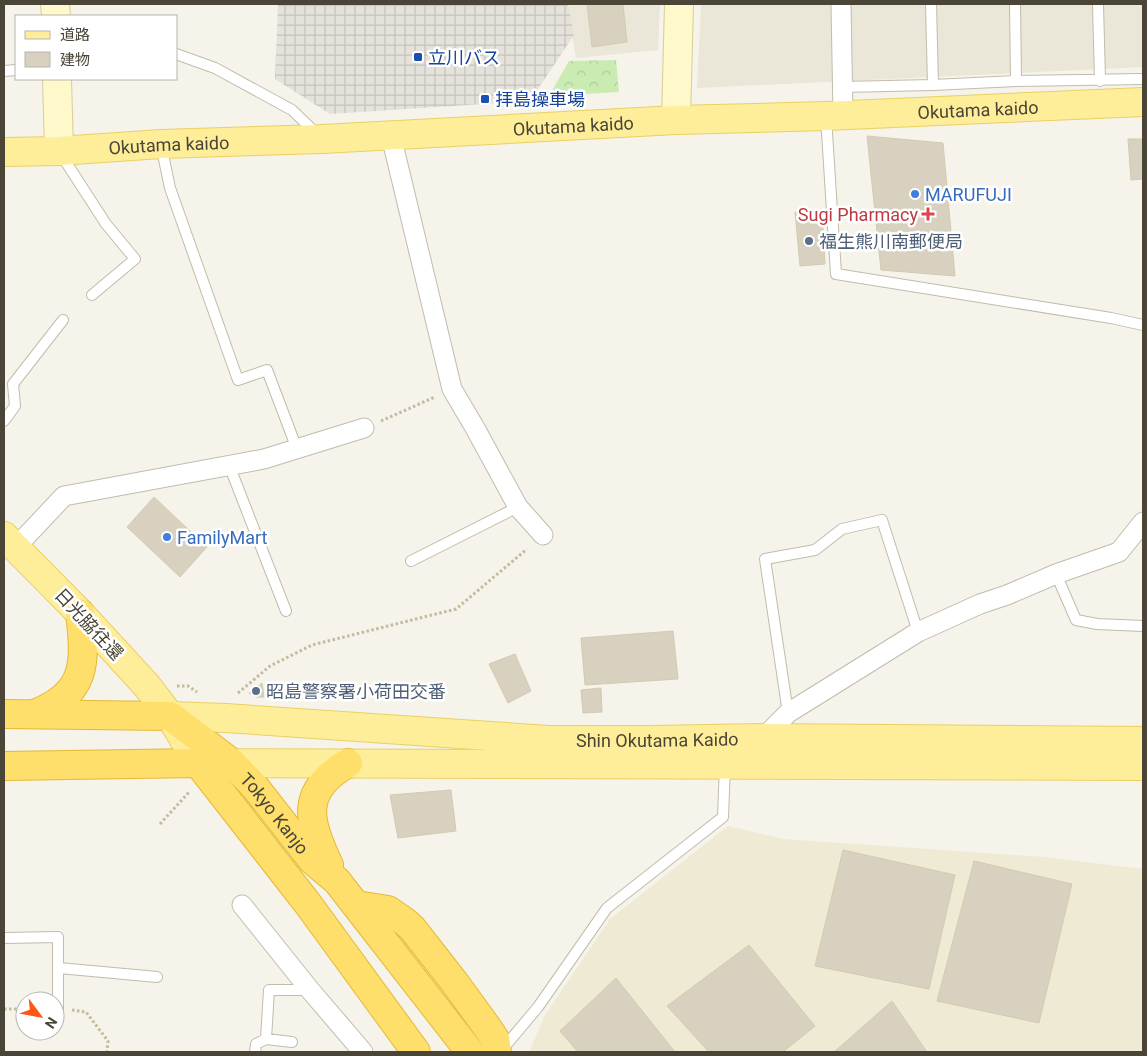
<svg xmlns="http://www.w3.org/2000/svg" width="1147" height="1056" font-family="Roboto,'Noto Sans JP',sans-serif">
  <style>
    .residential { fill: #eae6d8 }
    .industrial { fill: url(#industrial-grid) }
    .education { fill: #efead3 }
    .park { fill: url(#park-crowns) }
    .building { fill: #d8d1bf; stroke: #d3cab1 }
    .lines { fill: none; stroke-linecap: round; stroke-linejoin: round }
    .lane-casing { stroke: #c1bcac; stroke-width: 12 }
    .street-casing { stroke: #c1bcac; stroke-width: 21 }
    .secondary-casing { stroke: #d7cd98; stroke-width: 30 }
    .primary-casing { stroke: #e9d065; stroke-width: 30 }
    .highway-casing { stroke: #e4b836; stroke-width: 30 }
    .path { stroke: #c4ba9c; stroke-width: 3; stroke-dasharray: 2.5 2.5; stroke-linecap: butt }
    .lane { stroke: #fff; stroke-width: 10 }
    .street { stroke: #fff; stroke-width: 19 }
    .secondary { stroke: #fff8ca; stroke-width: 28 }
    .primary { stroke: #fe9; stroke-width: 28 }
    .highway { stroke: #ffdf6b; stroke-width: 28 }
    .transit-dot { fill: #1a4fb4; stroke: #fff; stroke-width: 2 }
    .shop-dot { fill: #3f7fe0; stroke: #fff; stroke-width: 2 }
    .health-dot { fill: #e0444e; stroke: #fff; stroke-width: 2 }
    .service-dot { fill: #5c6f8a; stroke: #fff; stroke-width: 2 }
    .labels { text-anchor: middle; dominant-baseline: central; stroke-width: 5; stroke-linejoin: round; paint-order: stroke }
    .transit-label { font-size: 18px; fill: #164399; stroke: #fff; text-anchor: start }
    .street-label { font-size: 18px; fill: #4a4537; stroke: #fff }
    .shop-label { font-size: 18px; fill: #366cbe; stroke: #fff; text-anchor: start }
    .health-label { font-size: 18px; fill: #be3a42; stroke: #fff; text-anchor: end }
    .service-label { font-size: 18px; fill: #4e5e75; stroke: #fff; text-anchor: start }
  </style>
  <defs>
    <pattern id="industrial-grid" width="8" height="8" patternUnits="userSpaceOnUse" patternTransform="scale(1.25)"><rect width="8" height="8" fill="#e5e2db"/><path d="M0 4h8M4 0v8" fill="none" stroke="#c6c3bd"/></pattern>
    <pattern id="park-crowns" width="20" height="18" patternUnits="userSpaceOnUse" patternTransform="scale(1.25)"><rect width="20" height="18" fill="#caebb2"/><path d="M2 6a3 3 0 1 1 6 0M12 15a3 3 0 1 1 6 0" fill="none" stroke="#afcb9a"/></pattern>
  </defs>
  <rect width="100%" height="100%" fill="#f5f3ea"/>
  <path class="residential" d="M567 4H660L658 50 576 58Z
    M701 4H1143V67L697 88Z"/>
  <path class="industrial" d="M278 4H568L574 35 530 101 330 114 275 79Z"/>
  <path class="education" d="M728 826 783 839 1044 857 1143 869V1052H529L545 1015 610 919Z"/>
  <path class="park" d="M616 60 619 92 549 96 569 61Z"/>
  <path class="building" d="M587 4H623L627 42 592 47Z
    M867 136 943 143 955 276 881 270Z
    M1128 139H1143V179L1131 180Z
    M822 211 825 264 800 266 795 212Z
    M154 497 207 547 180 577 127 527Z
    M673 631 678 679 585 685 581 638Z
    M515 654 531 691 508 703 489 664Z
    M262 683 264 697H256L249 693Z
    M601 688 602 712 583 713 581 690Z
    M451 790 456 831 398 838 390 795Z
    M843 850 955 875 929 989 815 966Z
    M974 861 1072 884 1039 1023 937 1001Z
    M749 945 815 1026 783 1052H709L667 1006Z
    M616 978 675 1052H578L560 1031Z
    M892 1001 927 1052H834Z"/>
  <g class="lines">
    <defs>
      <path id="lane" d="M931 4 933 85
        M1015 4 1016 81
        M1098 4 1100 81
        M176 54 215 68 292 110 317 134
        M4 71 16 70
        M842 87 933 85 1016 81 1143 79
        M826 117 836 274 1111 318 1143 325
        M161 145 170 188 238 380 267 370 297 449
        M60 153 106 224 135 259 92 295
        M4 421 15 406 13 384 63 320
        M229 465 286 611
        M411 561 518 507
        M1056 574 1076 620 1097 624 1143 626
        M788 713 765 559 815 550 842 529 882 520 918 632
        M4 938 58 937V1008
        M59 968 157 977
        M292 1042 266 1039 269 990H310
        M501 1051 538 1007 607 908 723 817 725 765
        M255 1052 256 1044 266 1039"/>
      <path id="street" d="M841 4 843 115
        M391 136 452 389 475 428 518 507 543 535
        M16 547 64 496 264 459 364 428
        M762 743 763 738 788 713 918 632 980 604 1007 595 1056 574 1119 552 1143 522
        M242 905 310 990 363 1052"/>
      <path id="secondary" d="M55 4 56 16
        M57 79 59 151
        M676 120 679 4"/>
      <g id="primary">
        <path id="s1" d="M4 152 59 151 161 144 322 139 676 120 826 116 1143 102"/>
        <path d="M4 536 80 613 147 686 170 716 198 763 1143 766"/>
        <path id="s2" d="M170 716 226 718 548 740H652L763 738 1143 741"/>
      </g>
      <g id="highway">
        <path id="s3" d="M4 714 170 716 232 763 255 787 312 860 337 881 470 1052"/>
        <path d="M34 714C87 694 86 663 80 613"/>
        <path d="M4 766 198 763 308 904 416 1052"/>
        <path d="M329 865C308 822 299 791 348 763"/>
        <path d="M356 905 388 910 404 921 412 928 455 983 487 1027 495 1039 497 1052"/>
      </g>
    </defs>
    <use href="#lane" class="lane-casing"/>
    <use href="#street" class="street-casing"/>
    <use href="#secondary" class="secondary-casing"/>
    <use href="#primary" class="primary-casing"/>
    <use href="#highway" class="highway-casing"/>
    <path class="path" d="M381 421 435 397
      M177 686H188L197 692
      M238 693 270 666 312 645 456 609 527 549
      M160 824 190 791
      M4 1009H25
      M72 1010 86 1012 108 1041 107 1052"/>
    <use href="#lane" class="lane"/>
    <use href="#street" class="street"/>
    <use href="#secondary" class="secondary"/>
    <use href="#primary" class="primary"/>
    <use href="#highway" class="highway"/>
  </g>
  <g class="transit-dot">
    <rect x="413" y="52" width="10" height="10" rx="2.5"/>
    <rect x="480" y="94" width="10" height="10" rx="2.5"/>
  </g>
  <g class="shop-dot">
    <circle cx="915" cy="194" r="5"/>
    <circle cx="167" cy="537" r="5"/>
  </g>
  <path class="health-dot" d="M925.5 206.5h5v5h5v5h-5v5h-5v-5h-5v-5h5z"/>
  <g class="service-dot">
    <circle cx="809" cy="241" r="5"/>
    <circle cx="256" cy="691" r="5"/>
  </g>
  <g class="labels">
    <g class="transit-label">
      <text x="428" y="57">立川バス</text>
      <text x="495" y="99">拝島操車場</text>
    </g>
    <g class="street-label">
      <text stroke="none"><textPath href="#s1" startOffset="975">Okutama kaido</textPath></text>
      <text stroke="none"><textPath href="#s1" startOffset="570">Okutama kaido</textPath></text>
      <text stroke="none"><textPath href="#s1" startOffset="165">Okutama kaido</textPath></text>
      <text transform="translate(89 624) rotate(47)">日光脇往還</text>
      <text stroke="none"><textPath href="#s2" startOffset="488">Shin Okutama Kaido</textPath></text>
      <text stroke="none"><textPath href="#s3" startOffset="310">Tokyo Kanjo</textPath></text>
    </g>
    <g class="shop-label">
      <text x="925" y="194">MARUFUJI</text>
      <text x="177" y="537">FamilyMart</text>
    </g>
    <g class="health-label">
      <text x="918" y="214">Sugi Pharmacy</text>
    </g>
    <g class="service-label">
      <text x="819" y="241">福生熊川南郵便局</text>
      <text x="266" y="691">昭島警察署小荷田交番</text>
    </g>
  </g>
  <rect width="1147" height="1056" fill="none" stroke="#4a4537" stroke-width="10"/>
  <rect x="15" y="15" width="162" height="65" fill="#ffffff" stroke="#b7b5af"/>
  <rect x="25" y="31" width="25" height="8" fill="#ffee99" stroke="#b7b5af"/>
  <text x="60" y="40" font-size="15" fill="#4a4537">道路</text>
  <rect x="25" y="52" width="25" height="15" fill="#d8d1bf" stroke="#b7b5af"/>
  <text x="60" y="65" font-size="15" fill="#4a4537">建物</text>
  <g transform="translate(40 1016) rotate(122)"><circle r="24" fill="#ffffff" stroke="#b7b5af"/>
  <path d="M0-4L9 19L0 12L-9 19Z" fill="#ff5517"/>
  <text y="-8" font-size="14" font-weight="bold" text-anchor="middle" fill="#4a4537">N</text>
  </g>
</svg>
